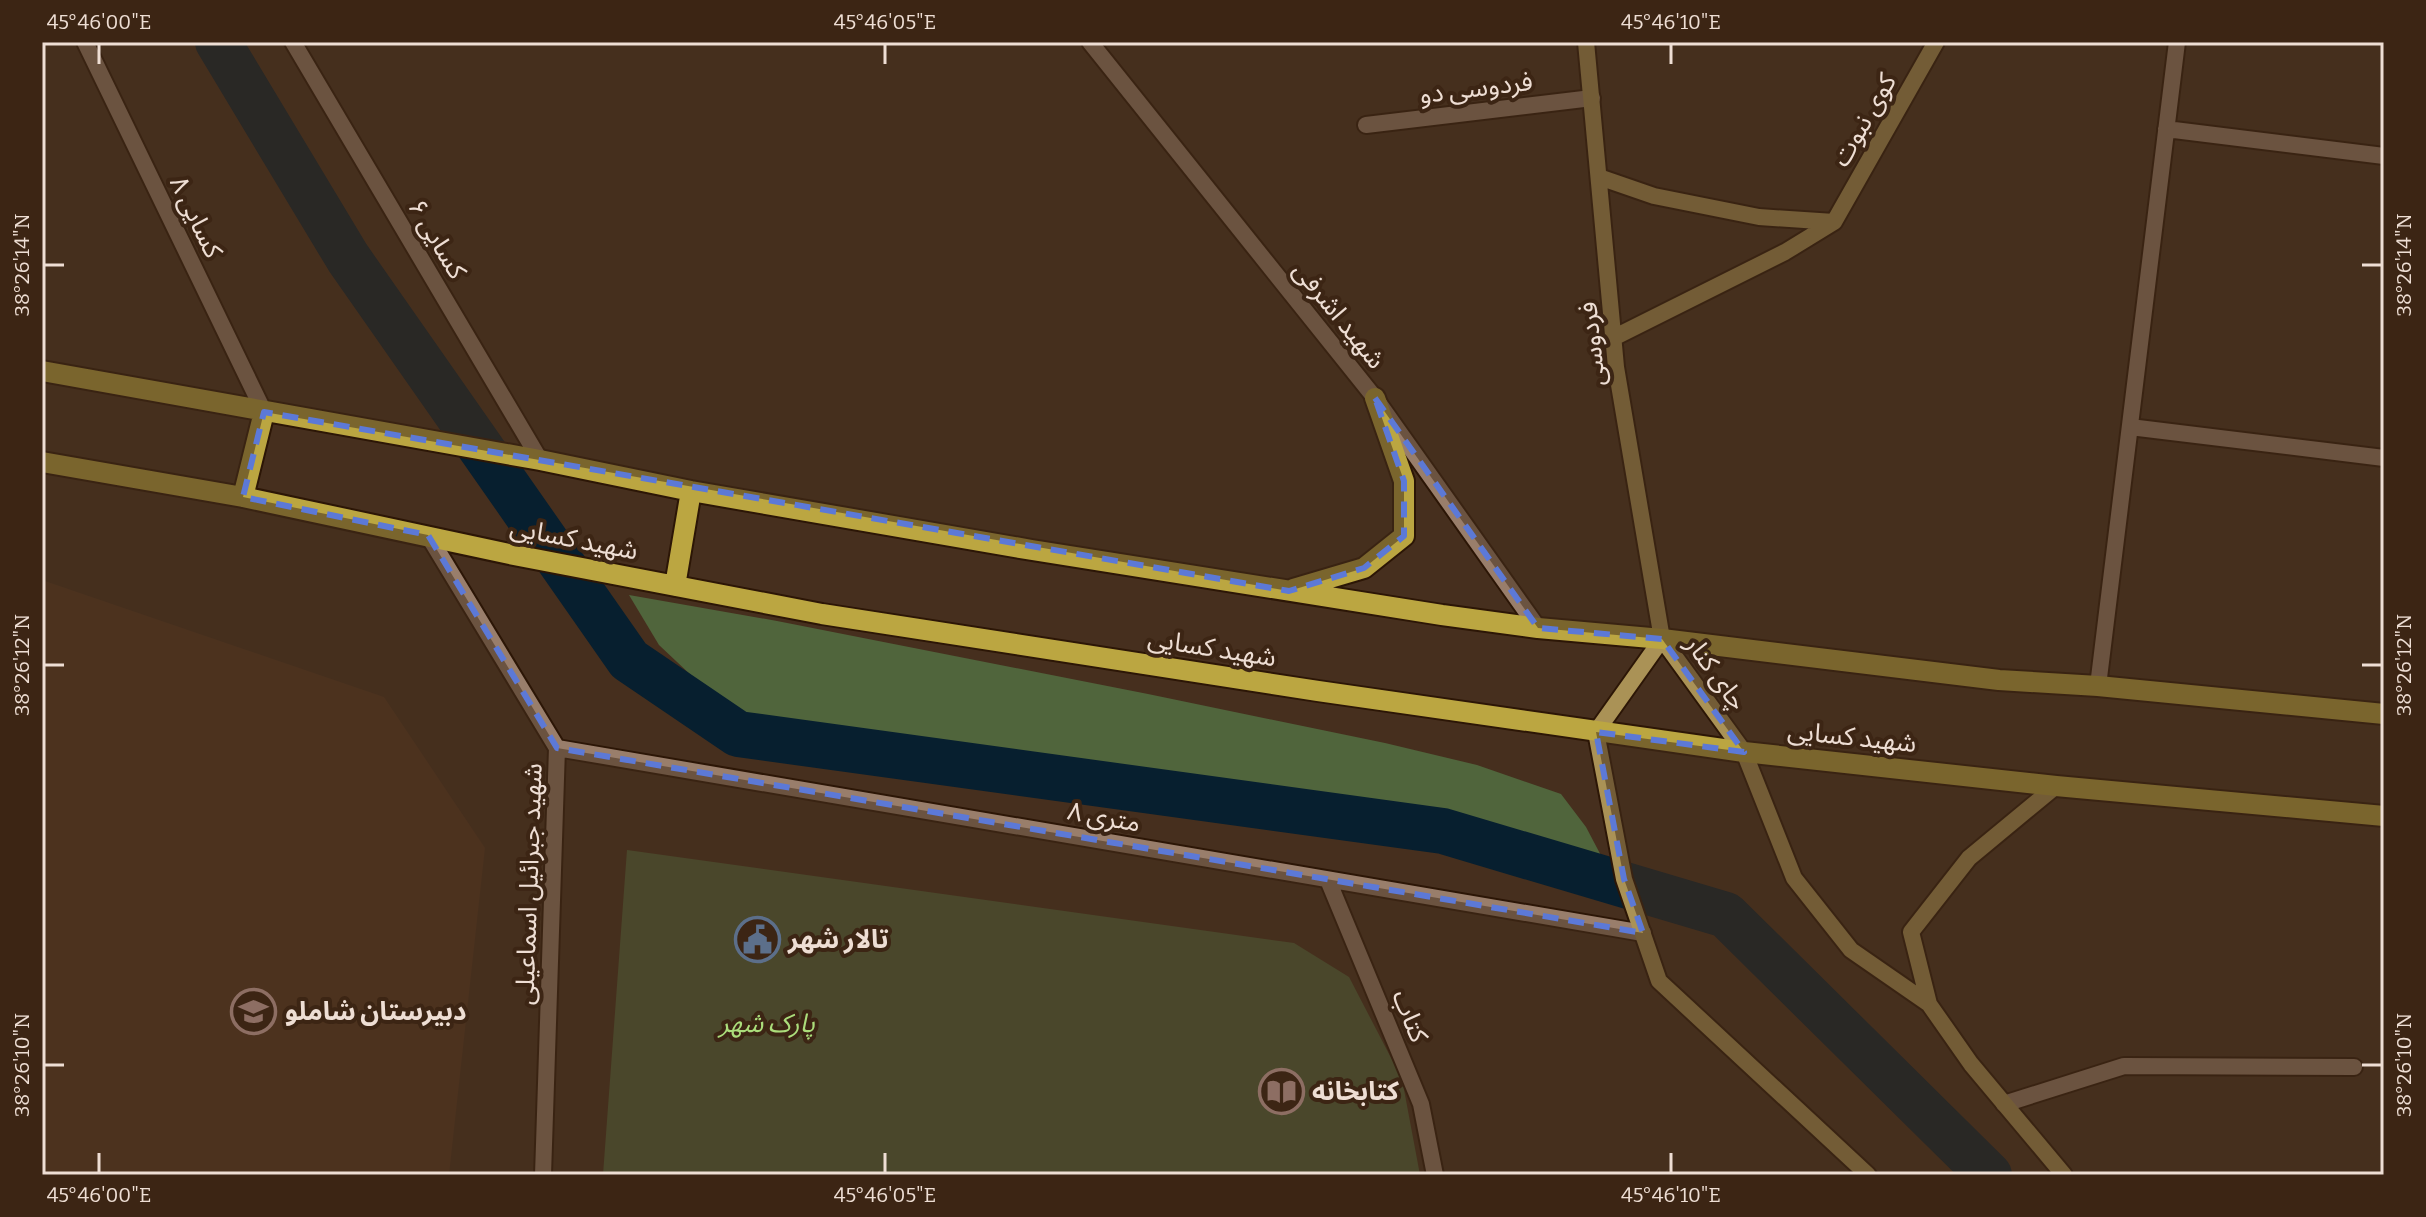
<svg xmlns="http://www.w3.org/2000/svg" width="2426" height="1217" font-family="Bitter,'Noto Sans Arabic',serif">
  <style>
    .built { fill: #543621 }
    .green { fill: #50653c }
    .lines { fill: none; stroke-linecap: round; stroke-linejoin: round }
    .canal { stroke: #071f2f; stroke-width: 46 }
    .street-casing { stroke: #2c1606; stroke-width: 20 }
    .secondary-casing { stroke: #2c1606; stroke-width: 20 }
    .primary-casing { stroke: #2c1606; stroke-width: 24 }
    .street { stroke: #997e6b; stroke-width: 16 }
    .secondary { stroke: #aa9256; stroke-width: 16 }
    .primary { stroke: #bba641; stroke-width: 20 }
    .marked { fill: none; stroke: #5c79d7; stroke-width: 6; stroke-dasharray: 16 10; stroke-linejoin: round }
    .ticks { fill: none; stroke: #eeded4; stroke-width: 3 }
    .labels { text-anchor: middle; dominant-baseline: central; stroke-width: 8; stroke-linejoin: round; paint-order: stroke }
    .street-label { font-size: 26px; fill: #eeded4; stroke: #3c2514 }
    .poi-label { font-size: 26px; font-weight: bold; fill: #eeded4; stroke: #3c2514; text-anchor: start }
    .park-label { font-size: 26px; font-style: italic; fill: #abdd7b; stroke: #3c2514 }
    .neatline { fill: none; stroke: #eeded4; stroke-width: 3 }
    .ticks-label { font-size: 20px; text-anchor: middle; fill: #eeded4 }
  </style>
  <rect width="100%" height="100%" fill="#462f1e"/>
  <path class="built" d="M42 580 384 697 485 848 449 1175H42Z"/>
  <path class="green" d="M629 595 777 621 1148 694 1385 743 1477 765 1561 794 1586 827 1606 865 1469 817 1091 770 756 718 711 694 659 645Z
    M627 850 1294 943 1349 977 1402 1079 1420 1175H603Z"/>
  <g class="lines">
    <path class="canal" d="M218 42 348 258 629 660 738 734 1443 831 1726 915 1989 1175"/>
    <defs>
      <path id="street" d="M85 42 264 412
        M293 42 540 460
        M1090 42 1375 398 1538 628
        M1366 125 1592 98
        M2166 129 2384 156
        M2130 427 2384 458
        M428 535 557 748 543 1175
        M2098 686 2177 42
        M557 748 1643 933
        M1328 880 1421 1104 1435 1175
        M2004 1104 2124 1066 2354 1067"/>
      <path id="secondary" d="M1586 42 1616 367 1662 639 1744 752 1794 878 1851 950 1929 1004 1971 1064 2064 1175
        M1599 177 1654 196 1759 217 1834 222
        M1615 337 1785 252 1834 222 1936 42
        M1662 639 1596 732 1624 879 1659 981 1868 1175
        M1929 1004 1911 932 1969 858 2056 786"/>
      <path id="primary" d="M42 371 540 460 691 491 1032 550 1442 615 1538 628 1662 639 1999 680 2098 686 2384 714
        M42 462 243 497 514 555 822 614 1318 691 1744 752 2056 786 2384 816
        M243 497 264 412
        M675 586 691 491
        M1293 589 1364 568 1404 536V481L1375 398"/>
    </defs>
    <use href="#street" class="street-casing"/>
    <use href="#secondary" class="secondary-casing"/>
    <use href="#primary" class="primary-casing"/>
    <use href="#street" class="street"/>
    <use href="#secondary" class="secondary"/>
    <use href="#primary" class="primary"/>
  </g>
  <path d="M0 0H2426V1217H0ZM1375 398 1538 628 1662 639 1744 752 1596 732 1624 879 1643 933 557 748 428 535 243 497 264 412 1289 591 1364 568 1404 536V481Z" fill="#462f1e" fill-opacity=".55" fill-rule="evenodd"/>
  <path class="marked" d="M1375 398 1538 628 1662 639 1744 752 1596 732 1624 879 1643 933 557 748 428 535 243 497 264 412 1289 591 1364 568 1404 536V481Z"/>
  <path class="ticks" d="M99 44V64M885 44V64M1671 44V64M44 265H64M2362 265H2382M44 665H64M2362 665H2382M44 1065H64M2362 1065H2382M99 1153V1173M885 1153V1173M1671 1153V1173"/>
  <defs>
    <symbol id="civic-ring" viewBox="-11 -11 22 22"><circle r="9.5" fill="#3c2514" stroke="#5c6f8a" stroke-width="1.5"/><path d="M-.6-6.5H3V-4.5H.6V-3L4-1V1h2V6H-6V1h2V-1L-.6-3ZM-1.2 2.5V6h2.4V2.5Z" fill="#5c6f8a"/></symbol>
    <symbol id="school-ring" viewBox="-11 -11 22 22"><circle r="9.5" fill="#3c2514" stroke="#8d6e63" stroke-width="1.5"/><path d="M0-5L7-2L0 1L-7-2ZM-4 1L0 2.5L4 1V4Q0 6-4 4Z" fill="#8d6e63"/></symbol>
    <symbol id="library-ring" viewBox="-11 -11 22 22"><circle r="9.5" fill="#3c2514" stroke="#8d6e63" stroke-width="1.5"/><path d="M-6-4Q-3-5.5-.7-3.5V5Q-3 3-6 4ZM6-4Q3-5.5 .7-3.5V5Q3 3 6 4Z" fill="#8d6e63"/></symbol>
  </defs>
  <g fill-rule="evenodd">
    <use href="#civic-ring" x="732" y="914" width="51" height="51"/>
    <use href="#school-ring" x="228" y="986" width="51" height="51"/>
    <use href="#library-ring" x="1256" y="1066" width="51" height="51"/>
  </g>
  <g class="labels">
    <g class="street-label">
      <text transform="translate(1476 88) rotate(-7)">فردوسی دو</text>
      <text transform="translate(1864 120) rotate(-60)">کوی نبوت</text>
      <text transform="translate(196 217) rotate(64)">‌کسایی ۸</text>
      <text transform="translate(437 239) rotate(59)">کسایی ۶</text>
      <text transform="translate(1339 315) rotate(51)">شهید اشرفی</text>
      <text transform="translate(1592 344) rotate(-96)">فردوسی</text>
      <text transform="translate(574 539) rotate(11)">شهید کسایی</text>
      <text transform="translate(1212 648) rotate(9)">شهید کسایی</text>
      <text transform="translate(1716 673) rotate(54)">چای کنار</text>
      <text transform="translate(1852 737) rotate(6)">شهید کسایی</text>
      <text transform="translate(1104 817) rotate(10)">۸ متری</text>
      <text transform="translate(529 884) rotate(-88)">شهید جبرائیل اسماعیلی</text>
      <text transform="translate(1410 1016) rotate(68)">کتاب</text>
    </g>
    <g class="poi-label">
      <text x="788" y="939">تالار شهر</text>
      <text x="285" y="1011">دبیرستان شاملو</text>
      <text x="1312" y="1091">کتابخانه</text>
    </g>
    <g class="park-label">
      <text x="767" y="1023">پارک شهر</text>
    </g>
  </g>
  <rect width="2426" height="1217" fill="none" stroke="#3c2514" stroke-width="88"/>
  <rect x="44" y="44" width="2338" height="1129" class="neatline"/>
  <g class="ticks-label">
    <text x="99" y="29">45°46'00"E</text>
    <text x="885" y="29">45°46'05"E</text>
    <text x="1671" y="29">45°46'10"E</text>
    <text transform="translate(22 265) rotate(-90)" y="7">38°26'14"N</text>
    <text transform="translate(2404 265) rotate(-90)" y="7">38°26'14"N</text>
    <text transform="translate(22 665) rotate(-90)" y="7">38°26'12"N</text>
    <text transform="translate(2404 665) rotate(-90)" y="7">38°26'12"N</text>
    <text transform="translate(22 1065) rotate(-90)" y="7">38°26'10"N</text>
    <text transform="translate(2404 1065) rotate(-90)" y="7">38°26'10"N</text>
    <text x="99" y="1202">45°46'00"E</text>
    <text x="885" y="1202">45°46'05"E</text>
    <text x="1671" y="1202">45°46'10"E</text>
  </g>
</svg>
